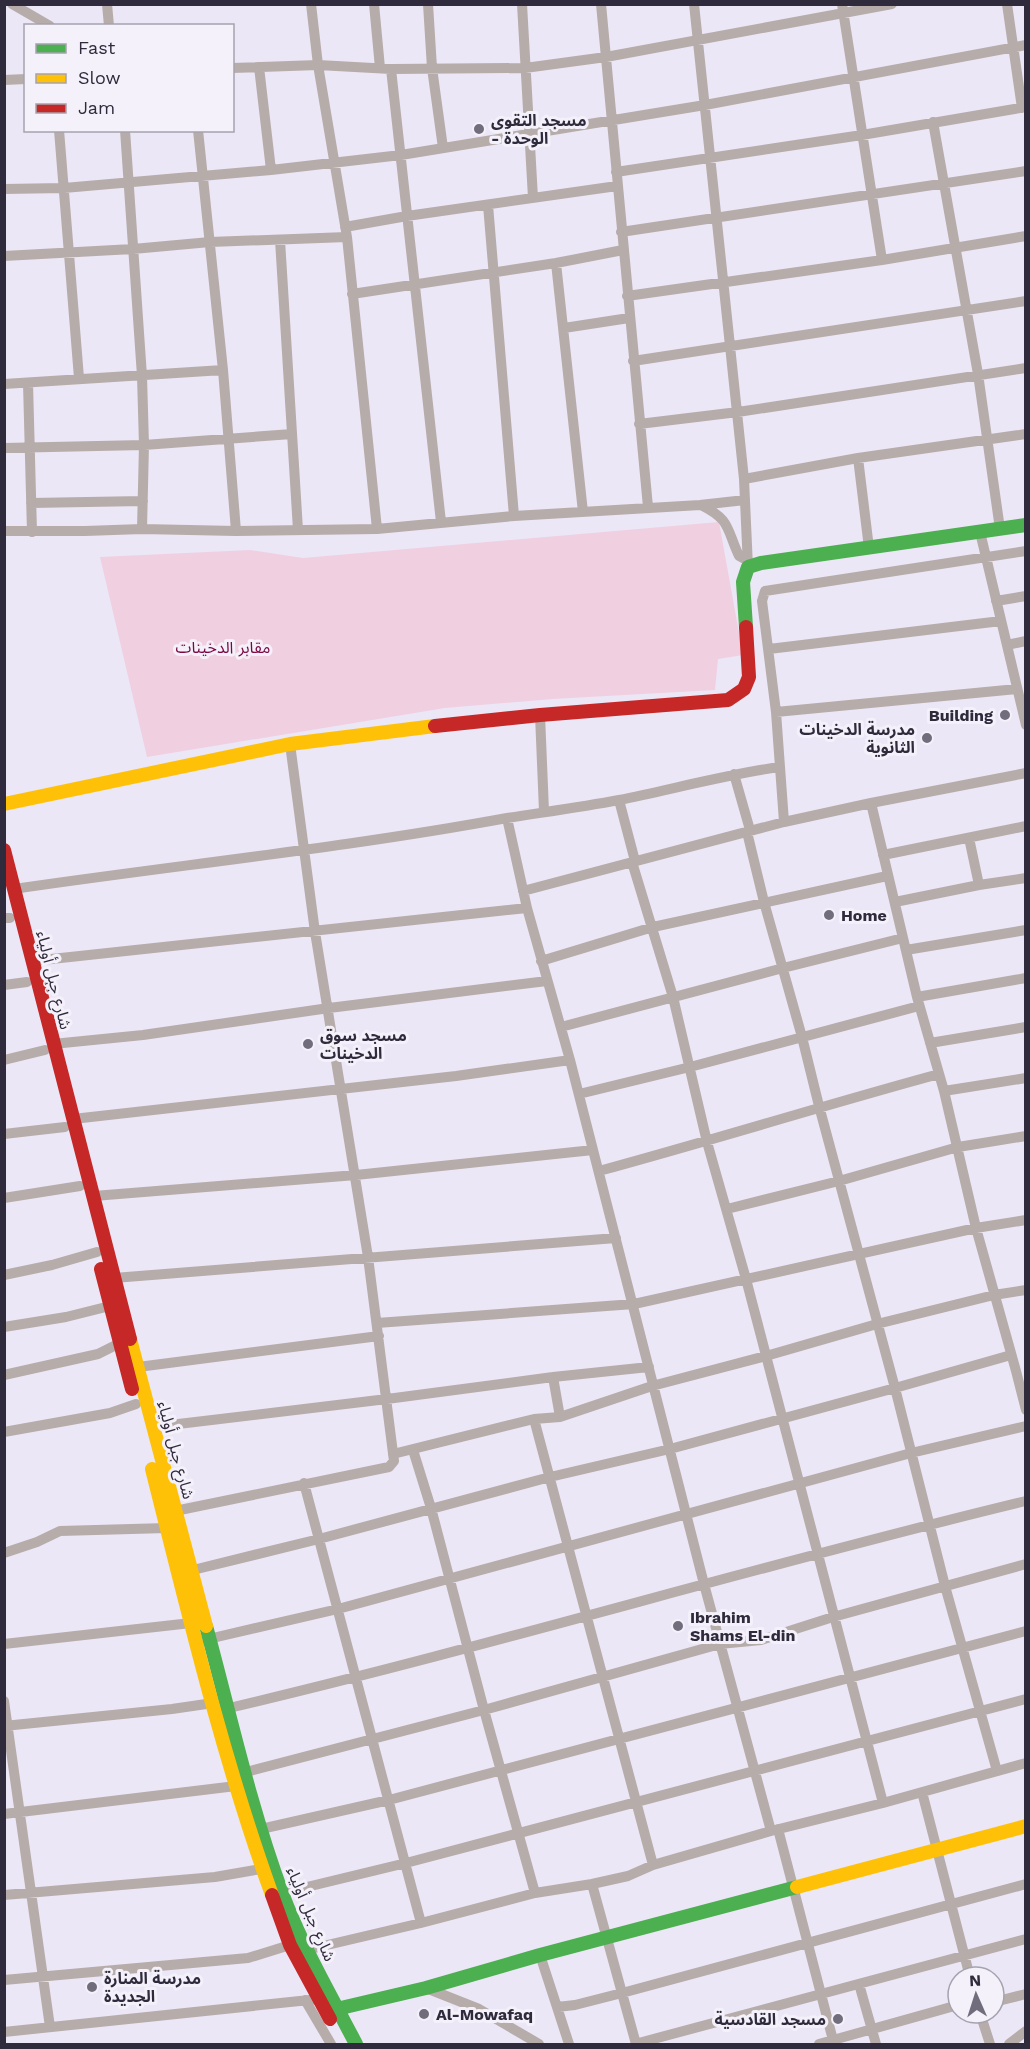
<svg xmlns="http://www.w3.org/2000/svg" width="1030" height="2049" font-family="'Work Sans','Noto Sans Arabic',sans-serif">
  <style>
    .green { fill: #f0d0e0 }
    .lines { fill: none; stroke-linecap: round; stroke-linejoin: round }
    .street { stroke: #b6acaa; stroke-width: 10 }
    .fast { stroke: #4caf50; stroke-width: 14 }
    .slow { stroke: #ffc107; stroke-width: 14 }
    .jam { stroke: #c62828; stroke-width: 14 }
    .poi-dot { fill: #716d7d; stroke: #f4f1fa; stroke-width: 2 }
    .labels { text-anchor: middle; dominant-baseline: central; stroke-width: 6; stroke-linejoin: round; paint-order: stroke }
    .poi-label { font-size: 16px; font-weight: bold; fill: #302b3c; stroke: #f4f1fa; text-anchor: start }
    .park-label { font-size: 16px; fill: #7b0641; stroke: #f4f1fa }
    .street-label { font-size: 16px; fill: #302b3c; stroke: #f4f1fa }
  </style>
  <rect width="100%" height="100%" fill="#ebe7f6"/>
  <path class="green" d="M719 522 743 655 718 659 715 690 553 699 445 708 147 757 100 557 250 550 303 558Z"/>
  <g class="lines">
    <path class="street" d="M12 4 50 26
      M107 4 109 26
      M311 4 318 65 347 237 377 529
      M374 4 380 68
      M428 4 432 68 443 148
      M522 4 533 198
      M601 4 648 507
      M694 4 744 479 748 567
      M842 4 882 260
      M1007 4 1022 108
      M259 67 271 170
      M232 68 318 65 391 69 525 68 606 57 892 4
      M391 69 441 522
      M4 80 26 79
      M933 122 978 374 1000 529
      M59 130 79 378
      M125 130 142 376 144 445 142 529
      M198 130 223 370 236 531
      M616 172 862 135 1026 107
      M4 189 64 188 271 170 401 155 705 105 1026 45
      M488 205 514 516
      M345 227 407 216 617 186
      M621 232 1026 171
      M280 240 298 530
      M4 256 133 249 210 242 347 237
      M556 263 583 512
      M352 294 556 263 623 250
      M627 296 882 260 1026 236
      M564 328 629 318
      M633 361 1026 301
      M28 383 32 532
      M4 384 223 370
      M639 424 738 412 1026 368
      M4 448 144 445 292 434
      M858 458 869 548
      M744 479 858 458 1026 434
      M31 503 143 501
      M701 505C731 520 726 528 739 556L748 561
      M4 531H85L142 529 236 531 377 529 514 516 700 505 745 500
      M980 532 1026 725
      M996 601 1026 596
      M1007 645 1026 641
      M769 649 1001 621
      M776 712 1017 689
      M540 715 544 811
      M734 774 750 830
      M619 800 635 861
      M871 803 917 997 944 1091 976 1228 1016 1371 1026 1410
      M507 818 527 908 570 1060 704 1584 771 1831
      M784 822 776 712 762 601 765 591 1026 551
      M747 832 764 902 802 1037 819 1106 895 1388 945 1586 997 1771
      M969 838 979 885
      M883 855 1026 826
      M632 862 673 997 707 1142 746 1279 883 1803
      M14 889C178 865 344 848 507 818 545 812 582 807 619 800 673 789 725 775 779 767
      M523 891 784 822 871 803 1026 773
      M895 902 979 885 1026 878
      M4 918H10
      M906 950 1026 930
      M33 961 527 908
      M541 961 653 927 887 876
      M4 985 27 982
      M917 997 1026 978
      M561 1027 783 968 903 938
      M930 1043 1026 1027
      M53 1044 143 1035 329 1008 547 981
      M4 1060 45 1050
      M944 1091 1026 1078
      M579 1094 690 1067 919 1006
      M73 1119 456 1076 570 1060
      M4 1134 65 1127
      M599 1171C713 1140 825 1105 939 1074
      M94 1196 356 1175 593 1150
      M4 1198 80 1186
      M727 1209 839 1181 958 1147 1026 1136
      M4 1275 52 1265 97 1252
      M114 1278 616 1238
      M377 1323 634 1304 976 1228 1026 1220
      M4 1327 66 1317 110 1306
      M138 1367 379 1336
      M4 1375 98 1354 120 1343
      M553 1377 560 1417
      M534 1419 653 1865
      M153 1427 387 1399 553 1377 649 1367
      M4 1432 110 1413 136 1404
      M413 1450 431 1508 484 1710 535 1893
      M393 1454 534 1419 560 1417 652 1386 766 1356 877 1324 994 1295 1026 1290
      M304 1483 421 1923
      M175 1511 389 1467 394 1461 368 1257 315 932 290 744
      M4 1553 37 1542 60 1531 167 1528
      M193 1570 319 1539 550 1477 670 1449 895 1388 1011 1355
      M204 1640 338 1609 911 1453 1026 1426
      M4 1644 191 1623
      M4 1701 50 2027
      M229 1708C496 1645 759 1565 1026 1501
      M4 1726 172 1709 213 1703
      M246 1772 484 1710 720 1644 761 1640 833 1617 1026 1564
      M922 1792 970 1977
      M4 1814 236 1786
      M261 1829 389 1800 1026 1631
      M778 1829 834 2044
      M592 1884 636 2044
      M282 1893 406 1863 1026 1699
      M4 1895 215 1877 261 1869
      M306 1950 421 1923 535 1893 592 1884 628 1876 653 1865 771 1831 883 1803 1026 1763
      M540 1955 569 2044
      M4 1980 248 1958 290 1945
      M859 1984 876 2044
      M426 1988 479 2009 539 2044
      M305 2000 331 2044
      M994 2002 1026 1994
      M557 2007 575 2005 622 1993 1026 1884
      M980 2013 990 2044
      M4 2032 319 1999
      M635 2044 1026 1939
      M819 2044 958 2005
      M1009 2044 1026 2031"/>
    <path class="fast" d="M746 627 743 582 748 567 761 563 1026 525
      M206 1626C230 1714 250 1807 282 1893 302 1946 330 1994 356 2044
      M328 2011 426 1988 540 1955 797 1887"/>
    <path class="slow" d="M4 804 290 744 435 726
      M130 1339 206 1626
      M152 1469C188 1612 222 1756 272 1895
      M797 1887 1026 1826"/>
    <path class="jam" d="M435 726 540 715 728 700 744 689 749 677 746 627
      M4 850 130 1339
      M101 1269 132 1389
      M272 1895 290 1945 330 2019"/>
  </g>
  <g class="poi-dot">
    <circle cx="479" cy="129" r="6"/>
    <circle cx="1005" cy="715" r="6"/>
    <circle cx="927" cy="738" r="6"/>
    <circle cx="829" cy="915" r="6"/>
    <circle cx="308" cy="1044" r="6"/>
    <circle cx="678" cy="1626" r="6"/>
    <circle cx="92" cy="1987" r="6"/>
    <circle cx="424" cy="2014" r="6"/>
    <circle cx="838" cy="2019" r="6"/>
  </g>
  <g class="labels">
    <g class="poi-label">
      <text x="491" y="120">مسجد التقوى<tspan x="491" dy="18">- الوحدة</tspan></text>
      <text x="993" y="715" text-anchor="end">Building</text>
      <text x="915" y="729" text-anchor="end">مدرسة الدخينات<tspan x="915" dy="18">الثانوية</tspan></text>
      <text x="841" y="915">Home</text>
      <text x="320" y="1035">مسجد سوق<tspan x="320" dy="18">الدخينات</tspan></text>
      <text x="690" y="1617">Ibrahim<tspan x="690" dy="18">Shams El-din</tspan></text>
      <text x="104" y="1978">مدرسة المنارة<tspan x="104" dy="18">الجديدة</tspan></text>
      <text x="436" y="2014">Al-Mowafaq</text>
      <text x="826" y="2019" text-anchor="end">مسجد القادسية</text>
    </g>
    <g class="park-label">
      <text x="223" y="647">مقابر الدخينات</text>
    </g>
    <g class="street-label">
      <text transform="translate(54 980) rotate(76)">شارع جبل أولياء</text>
      <text transform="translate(176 1450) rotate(75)">شارع جبل أولياء</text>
      <text transform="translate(311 1914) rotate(67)">شارع جبل أولياء</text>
    </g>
  </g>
  <rect width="1030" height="2049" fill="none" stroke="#302b3c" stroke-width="12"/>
  <rect x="24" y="24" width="210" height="108" fill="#f4f1fa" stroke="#a6a2ae" stroke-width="1.5"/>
  <rect x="36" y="44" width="30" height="9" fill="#4caf50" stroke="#a6a2ae" stroke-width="1.5"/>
  <text x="78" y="54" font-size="18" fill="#302b3c">Fast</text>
  <rect x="36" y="74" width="30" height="9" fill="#ffc107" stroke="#a6a2ae" stroke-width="1.5"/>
  <text x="78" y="84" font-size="18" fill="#302b3c">Slow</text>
  <rect x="36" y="104" width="30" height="9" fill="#c62828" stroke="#a6a2ae" stroke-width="1.5"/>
  <text x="78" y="114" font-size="18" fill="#302b3c">Jam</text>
  <g transform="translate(976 1995) rotate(357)"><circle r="28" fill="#f4f1fa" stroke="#a6a2ae" stroke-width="1.5"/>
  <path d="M0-4.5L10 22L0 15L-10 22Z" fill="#716d7d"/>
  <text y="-9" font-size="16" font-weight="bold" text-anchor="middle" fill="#302b3c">N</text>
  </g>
</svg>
